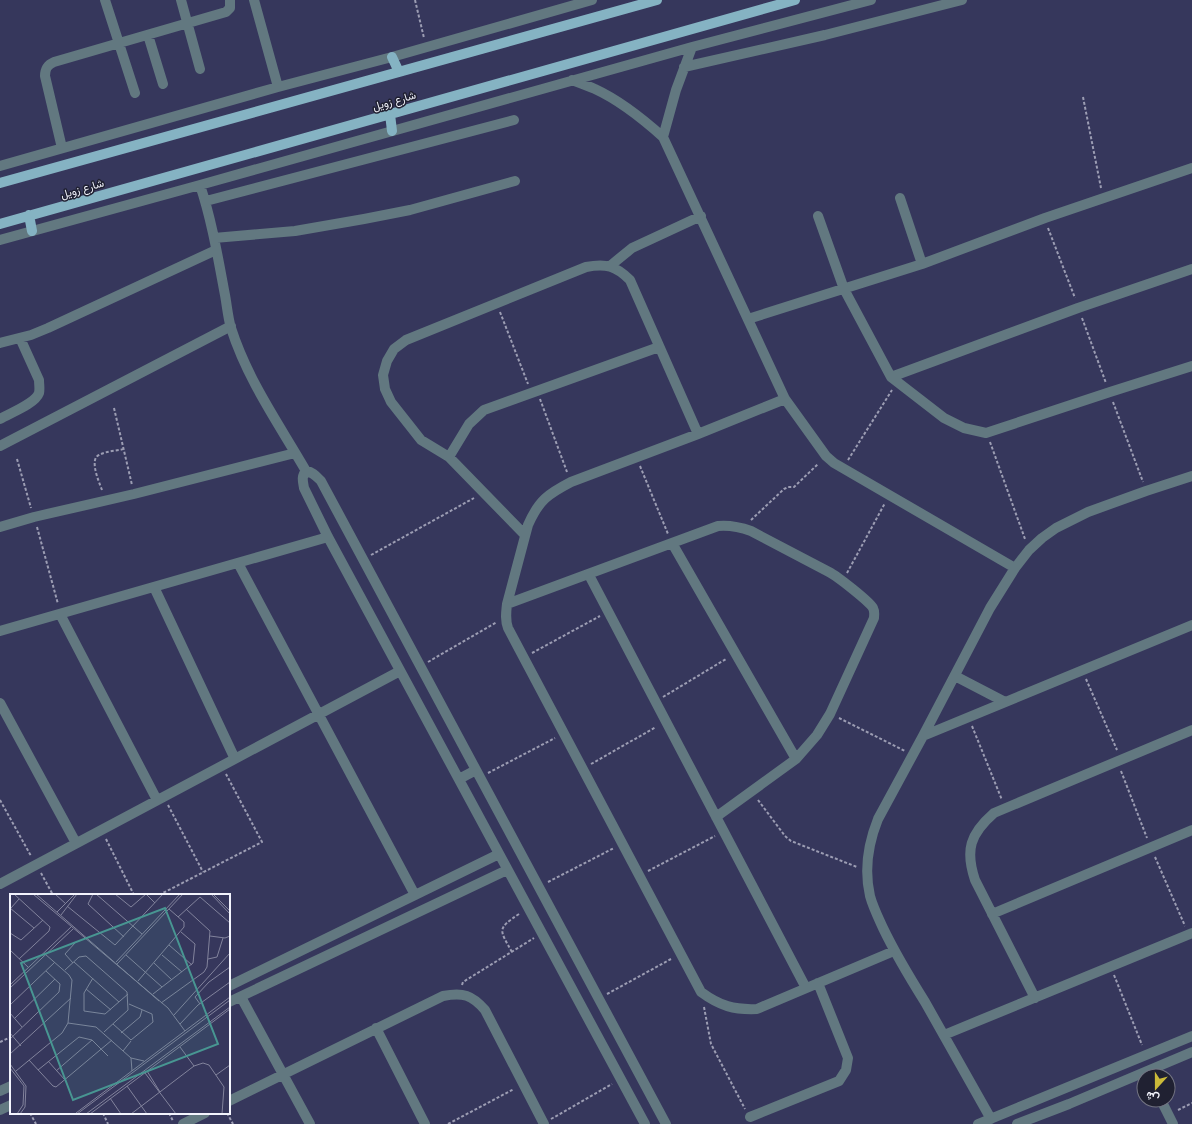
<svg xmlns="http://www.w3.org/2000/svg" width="1192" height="1124" font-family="'Noto Serif',Vazirmatn,serif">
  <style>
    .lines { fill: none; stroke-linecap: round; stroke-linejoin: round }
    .path { stroke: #9c9db3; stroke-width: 2; stroke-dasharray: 3 2; stroke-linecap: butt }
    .minor { stroke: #627880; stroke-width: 10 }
    .major { stroke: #85b3c3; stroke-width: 10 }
    .labels { text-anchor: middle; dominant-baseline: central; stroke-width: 3; stroke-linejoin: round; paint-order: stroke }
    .street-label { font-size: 11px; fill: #f3f4fd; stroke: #202132 }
    .inset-road { fill: none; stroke: #82839c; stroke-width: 1 }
    .view { fill: #489692; fill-opacity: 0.15; stroke: #489692; stroke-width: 2 }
    .inset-edge { fill: none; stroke: #f3f4fd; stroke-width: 2 }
  </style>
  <rect width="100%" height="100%" fill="#36375c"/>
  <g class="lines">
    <path class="path" d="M415 0 424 38
      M1083 97 1101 188
      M1048 228 1075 298
      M500 312 528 384
      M1082 318 1106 383
      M540 399 567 472
      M1113 402 1143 482
      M114 408 132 485
      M990 442 1025 539
      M17 459 31 508
      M848 460 892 390
      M640 466 668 534
      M102 490C99 482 89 459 99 455 106 451 116 451 124 449
      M751 520 784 489 788 487H794L818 464
      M37 527 58 604
      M371 555 474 498
      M847 573 885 503
      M532 653 600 616
      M428 662 497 622
      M1086 679 1117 750
      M663 697 726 659
      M839 718 905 751
      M972 726 1002 800
      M591 764 656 727
      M1121 771 1147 838
      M488 773 555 738
      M0 800 31 856
      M758 800 785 836 791 841 857 867
      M168 805 203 872
      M106 839 134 895
      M1155 857 1185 926
      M648 871 715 836
      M41 873 53 895
      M548 882 614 848
      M159 895 262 842 226 774
      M512 952C499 929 497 929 519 914
      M1114 975 1142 1045
      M462 985 463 982 534 938
      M607 994 671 959
      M704 1007 711 1044 745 1109
      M0 1042 11 1037
      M1178 1110 1192 1103
      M30 1113 36 1124
      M103 1113 108 1124
      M169 1113 173 1121
      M227 1113 233 1124
      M551 1119 612 1084
      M448 1124 514 1089"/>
    <path class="minor" d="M105 0 135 93
      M181 0 200 69
      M254 0 278 87
      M148 35 163 84
      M684 67 825 35 962 0
      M572 80C580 83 588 86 595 89 621 101 643 119 663 137L785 399 826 456 834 463 1015 568
      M663 137 676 90 692 47
      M62 148 45 76C45 69 47 65 54 62L226 12 230 8V0
      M0 166 278 87 392 57 592 0
      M200 185C212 221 218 258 225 295 227 306 228 318 231 328 248 381 279 424 306 471 313 472 316 476 321 481L666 1124
      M900 198 922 264
      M206 201 514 120
      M818 216 844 289 891 377 944 418 964 428 986 433 1110 392 1192 366
      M214 238 295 231 364 219 410 210 515 181
      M0 240 200 185 692 47 871 0
      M610 266 632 248 701 216
      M748 319 922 264 1045 218 1192 168
      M0 343 31 335 48 328 216 250
      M891 377 1078 308 1192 269
      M785 399 698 434 571 482C548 494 539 500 528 525L507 604C506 613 505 620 508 628L701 992C720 1006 734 1010 757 1009L894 951
      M0 419C10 413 35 404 39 393 40 389 39 384 39 380L20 338
      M0 446 231 326
      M449 457 469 424 484 410 659 347
      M306 471C301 476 303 482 304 488L328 537 645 1124
      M0 527 34 517 134 494 295 453
      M525 535 449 457 421 440 391 402 385 389 383 375 387 361 394 349 406 340 586 267C606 263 616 266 630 280L698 434
      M672 543 796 759
      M238 563 415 895
      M589 575 806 988
      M154 587 235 759
      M507 604 718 526C730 525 740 527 751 531L829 572C837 576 870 602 873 608 875 612 874 615 874 618L830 714 817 735 796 759 716 817
      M60 614 157 800
      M0 631 328 537
      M955 676 1005 702
      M0 703 76 843
      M923 736 1192 625
      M459 779 476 770
      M0 884 400 671
      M992 914 1192 830
      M229 986 499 854
      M241 997 310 1124
      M1035 998 975 880C965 850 970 834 994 813L1192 730
      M229 1002 507 870
      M376 1028 425 1124
      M944 1035 1192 933
      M0 1091 11 1086
      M1161 1100 1173 1124
      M229 1101 443 996C463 992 472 995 485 1010L544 1124
      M0 1110 11 1105
      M750 1117 839 1081 846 1070 848 1058 818 983
      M991 1119C969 1080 947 1041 925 1002 910 978 895 953 883 928 878 917 873 907 870 896 864 870 868 844 878 819L923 736 990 608 1015 568 1029 550 1042 538 1056 528 1088 512 1146 491 1192 476
      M183 1124 205 1113
      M978 1124 1192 1036
      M1017 1124 1069 1104 1192 1052"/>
    <path class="major" d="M392 57 399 72
      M390 114 392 131
      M0 183 657 0
      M29 215 32 231
      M0 224 795 0"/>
  </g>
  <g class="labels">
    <g class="street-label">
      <text transform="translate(394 100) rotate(-16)">شارع زويل</text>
      <text transform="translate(82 188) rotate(-16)">شارع زويل</text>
    </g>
  </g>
  <g transform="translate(10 894)">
    <rect width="220" height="220" fill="#36375c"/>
    <path class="inset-road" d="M4 0 40 33 39 37 9 65M23 0 158 114 175 137M26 0 149 107M45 0 56 10M83 0 78 10 114 43M86 0 132 40M105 0 121 13 136 0M136 0 145 9M201 0 220 20M203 0 220 17M57 12 105 51 153 0M0 14 24 34M1 14 9 5M47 18 65 0M51 21 67 0M168 23 190 3 220 29M0 39 11 46 33 26M200 42 215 44 220 42M159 51 182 71M0 56 18 73M116 61 152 93M152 61 172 78M198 65 207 63 213 44M64 68 109 108M106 68 170 0M63 69 55 60 65 49M144 69 162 86M107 70 173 0M55 76 69 63 76 62 117 98 118 116 94 138M83 84 74 99V117L95 120 118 100M128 87 174 33V28L159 15M0 91 61 33M0 94 63 35M76 95 101 116M143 100 183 69 185 50 171 38M151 109 194 78 197 73 200 37 176 15M190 110 185 103 199 88 220 73M0 111 45 68M0 119 12 133M164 121 220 59M5 124 45 85M58 129 86 133 121 164 134 167M103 130 121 146 143 128 142 120 119 110M170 130 188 111 220 88M0 139 11 152M111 139 130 123 132 116M0 145 49 98 50 90 36 77M170 153 184 172M113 157 121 147M0 160 61 104M121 164 122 177M19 166 43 192 46 193 102 146M38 167 55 186M0 170 16 192 15 213 10 220M0 174 14 192 13 211 7 220M28 176 69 143 82 146 98 162M6 177 52 139 58 129 62 86 59 81 35 60M46 177 82 146M137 177 150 198M135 179 166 220M206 181 220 171M117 192 137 220M100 204 111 220M66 219 220 103M67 220 220 106M76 220 220 113M80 220 220 115M121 220 184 172 193 169 199 171 214 193 212 220"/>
    <path class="view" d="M155 14 208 150 63 206 11 69Z"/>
    <rect width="220" height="220" class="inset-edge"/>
  </g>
  <g transform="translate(1156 1088) rotate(201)"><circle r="19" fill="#202132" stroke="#747583"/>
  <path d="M0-3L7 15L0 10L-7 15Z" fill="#cbba39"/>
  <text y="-6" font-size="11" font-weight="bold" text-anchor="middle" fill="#f3f4fd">ش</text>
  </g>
</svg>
